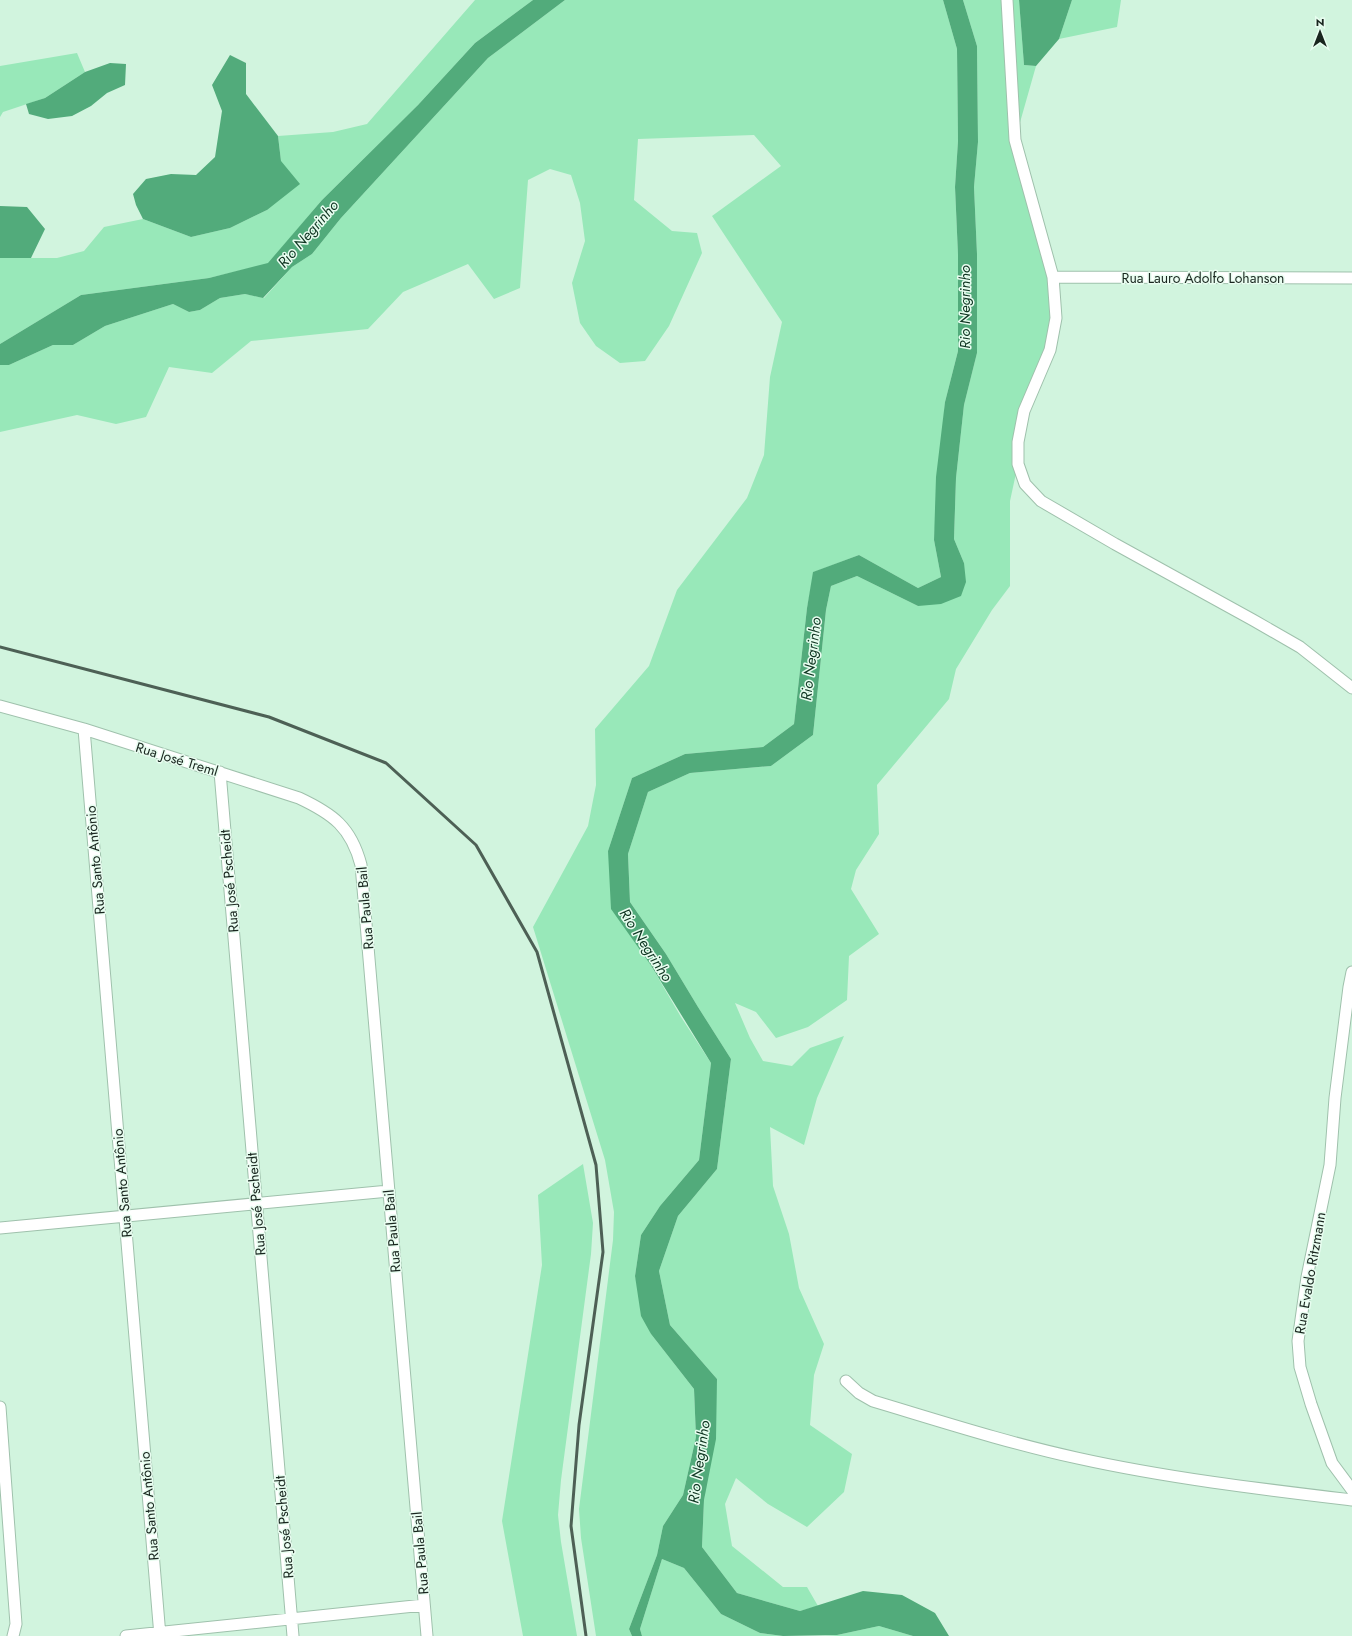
<svg xmlns="http://www.w3.org/2000/svg" width="1352" height="1636" font-family="Jost,sans-serif">
  <style>
    .green { fill: #98e8b9 }
    .water { fill: #52ab7b }
    .lines { fill: none; stroke-linecap: round; stroke-linejoin: round }
    .minor-casing { stroke: #9fc1ac; stroke-width: 13 }
    .minor { stroke: #fff; stroke-width: 11 }
    .rail { stroke: #4d6055; stroke-width: 3 }
    .labels { text-anchor: middle; dominant-baseline: central; stroke-width: 3; stroke-linejoin: round; paint-order: stroke }
    .street-label { font-size: 14px; fill: #19261f; stroke: #e8fdf0 }
    .water-label { font-size: 15px; font-style: italic; fill: #0f3622; stroke: #e8fdf0 }
  </style>
  <rect width="100%" height="100%" fill="#d1f4de"/>
  <path class="green" d="M475 0H533L475 43 418 105 322 200 268 264 209 278 81 295 0 344V258H57L84 251 104 227 143 219 191 237 230 228 267 210 281 161 278 136 333 132 367 124Z
    M565 0H943L957 49 958 141 955 187 958 255V351L945 402 934 540 941 577 918 588 859 555 814 572 807 608 794 724 763 747 685 754 632 778 608 851 650 964 681 1017 711 1063 699 1160 660 1206 641 1235 635 1276 651 1334 694 1389 696 1437 683 1495 663 1526 657 1555 629 1629 632 1636H596L581 1538 579 1509 613 1240 614 1212 605 1160 533 927 588 826 596 785 595 729 649 666 677 590 747 498 764 455 770 377 782 322 712 216 781 166 754 135 638 139 634 200 672 231 697 233 702 253 669 326 645 361 620 363 596 346 580 323 572 283 585 241 580 203 571 175 550 169 528 180 520 288 494 299 468 264 403 292 368 329 251 341 212 373 169 367 146 417 116 424 77 415 0 432V365H9L53 345H73L105 326 173 304 189 312 200 310 220 298 245 294 264 298 292 267 312 254 341 218 488 58Z
    M963 0H1019L1024 65 1036 66 1015 140 1053 277 1056 318 1024 411 1018 464 1010 501V586L992 610 956 669 949 699 877 785 879 834 856 870 851 889 879 934 849 956 847 1000 808 1027 776 1038 756 1012 735 1003 750 1038 763 1061 792 1066 810 1048 844 1036 817 1098 804 1145 770 1127 773 1186 789 1234 799 1288 824 1344 814 1375 810 1425 852 1454 844 1492 807 1527 768 1504 736 1478 725 1504 732 1546 783 1587H807L818 1606 800 1611 737 1593 702 1547 704 1500 717 1379 670 1325 659 1271 678 1216 717 1169 731 1059 698 1007 666 954 630 902 628 854 648 792 690 773 771 766 813 735 826 610 831 586 857 576 918 606 964 563 954 539 956 478 964 405 977 353V254L974 187 978 142 977 46Z
    M1072 0H1121L1117 27 1059 39Z
    M77 53 85 72 45 98 3 112 0 117V66Z
    M583 1164 593 1223 591 1254 561 1480 558 1515 561 1542 577 1636H523L502 1521 542 1265 538 1195Z
    M662 1559 684 1568 721 1614 760 1633 783 1636H642L640 1629Z
    M879 1626 913 1636H825L837 1635Z"/>
  <path class="water" d="M533 0H565L488 58 341 218 312 254 292 267 263 298 245 294 220 298 200 310 189 312 173 304 105 326 73 345H53L9 365H0V344L81 295 209 278 268 263 322 200 418 105 475 43Z
    M943 0H963L977 46 978 142 974 187 977 254V353L964 405 956 478 954 539 964 563 966 582 961 596 941 604 918 606 857 576 831 586 826 610 813 735 771 766 690 773 648 792 628 854 630 902 666 954 698 1007 731 1059 717 1169 678 1216 659 1271 670 1325 717 1379 716 1439 704 1500 702 1547 737 1593 800 1611 863 1591 902 1595 935 1613 949 1636H913L879 1626 837 1635 783 1636 760 1633 721 1614 684 1568 662 1559 640 1629 642 1636H632L629 1629 657 1555 663 1526 683 1495 696 1437 694 1389 651 1334 641 1316 635 1276 641 1235 660 1206 699 1160 711 1063 650 964 611 909 608 851 632 778 685 754 763 747 794 724 807 608 813 572 859 555 918 588 941 577 934 540 936 477 945 402 958 351V255L955 187 958 141 957 49Z
    M1019 0H1072L1059 39 1036 66 1024 65Z
    M230 55 246 63V94L278 136 281 161 300 184 267 210 230 228 191 237 143 219 136 205 133 194 146 179 171 174 196 175 215 157 222 111 212 85Z
    M110 63 126 64 125 85 107 93 91 106 72 116 48 119 29 114 26 104 45 98 85 72Z
    M0 206 27 207 45 229 31 258H0Z"/>
  <g class="lines">
    <defs>
      <path id="minor" d="M1007 0 1015 140 1053 277 1056 318 1050 350 1024 411 1018 442V464L1025 484 1041 501 1115 544 1253 620 1300 647 1352 688
        M1053 277 1352 278
        M0 706 84 729 299 798C333 814 351 827 361 865L427 1636
        M84 729 160 1636
        M220 772 293 1636
        M1352 972 1349 987 1335 1098 1330 1165 1307 1277 1298 1341 1300 1367 1311 1404 1332 1463 1352 1490
        M0 1228 389 1191
        M846 1381 859 1393 873 1401C940 1421 1008 1443 1077 1458 1167 1478 1260 1489 1352 1500
        M0 1407 16 1624 13 1636
        M126 1636 424 1605"/>
    </defs>
    <use href="#minor" class="minor-casing"/>
    <use href="#minor" class="minor"/>
    <path class="rail" d="M0 647 269 717 386 763 476 845 537 952 596 1165 603 1252 579 1425 571 1526 586 1636"/>
  </g>
  <g class="labels">
    <g class="street-label">
      <text x="1203" y="278">Rua Lauro Adolfo Lohanson</text>
      <text transform="translate(177 759) rotate(17)">Rua José Treml</text>
      <text transform="translate(95 860) rotate(-95)">Rua Santo Antônio</text>
      <text transform="translate(229 881) rotate(-95)">Rua José Pscheidt</text>
      <text transform="translate(365 908) rotate(-95)">Rua Paula Bail</text>
      <text transform="translate(122 1183) rotate(-95)">Rua Santo Antônio</text>
      <text transform="translate(256 1204) rotate(-95)">Rua José Pscheidt</text>
      <text transform="translate(392 1231) rotate(-95)">Rua Paula Bail</text>
      <text transform="translate(1310 1273) rotate(-80)">Rua Evaldo Ritzmann</text>
      <text transform="translate(149 1506) rotate(-95)">Rua Santo Antônio</text>
      <text transform="translate(284 1527) rotate(-95)">Rua José Pscheidt</text>
      <text transform="translate(420 1553) rotate(-95)">Rua Paula Bail</text>
    </g>
    <g class="water-label">
      <text transform="translate(308 234) rotate(-49)">Rio Negrinho</text>
      <text transform="translate(965 307) rotate(-90)">Rio Negrinho</text>
      <text transform="translate(811 659) rotate(-83)">Rio Negrinho</text>
      <text transform="translate(646 945) rotate(57)">Rio Negrinho</text>
      <text transform="translate(699 1462) rotate(-82)">Rio Negrinho</text>
    </g>
  </g>
  <g transform="translate(1320 32)" stroke="#e8fdf0" stroke-width="3" paint-order="stroke">
  <path d="M0-3L7 15L0 10L-7 15Z" fill="#19261f"/>
  <text y="-6" font-size="11" font-weight="bold" text-anchor="middle" fill="#19261f">N</text>
  </g>
</svg>
